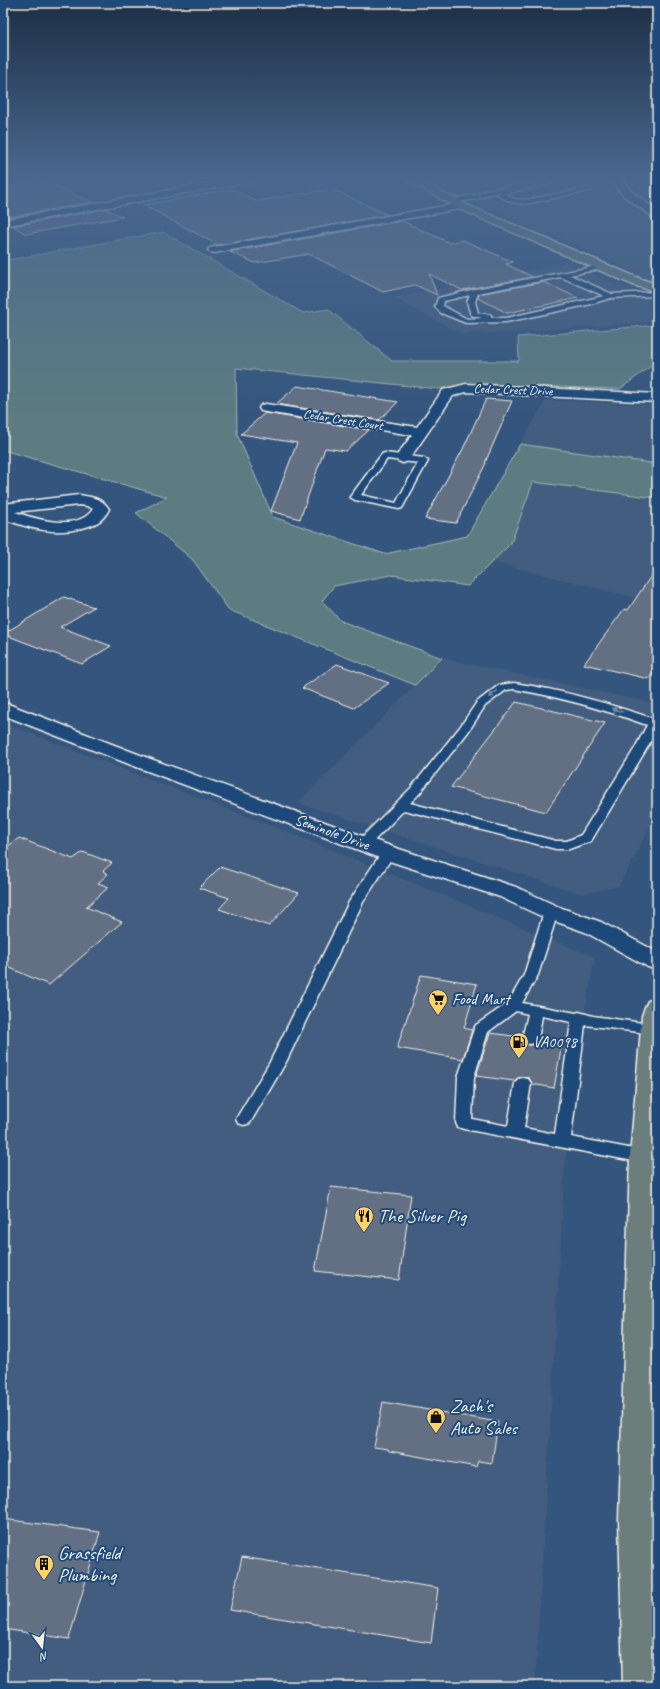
<svg xmlns="http://www.w3.org/2000/svg" width="660" height="1689" font-family="Caveat,sans-serif">
  <style>
    .built { fill: #425d7f }
    .green { fill: #5c7c81; stroke: #a8b6b4 }
    .building { fill: #647084; stroke: #f4f1e8 }
    .lines { fill: none; stroke-linecap: round; stroke-linejoin: round }
    .service-casing { stroke: #f4f1e8; stroke-width: 3 }
    .minor-casing { stroke: #f4f1e8; stroke-width: 3 }
    .tertiary-casing { stroke: #f4f1e8; stroke-width: 3 }
    .primary-casing { stroke: #f4f1e8; stroke-width: 3 }
    .service { fill: #1f4a7a; fill-rule: evenodd }
    .minor { fill: #1f4a7a; fill-rule: evenodd }
    .tertiary { fill: #1f4a7a; fill-rule: evenodd }
    .primary { fill: #6c7e7c; fill-rule: evenodd }
    .oneway { fill: #748da6 }
    .labels { text-anchor: middle; dominant-baseline: central; stroke-width: 4; stroke-linejoin: round; paint-order: stroke }
    .far-street-label { font-size: 13px; fill: #f4f1e8; stroke: #1f4a7a }
    .street-label { font-size: 16px; fill: #f4f1e8; stroke: #1f4a7a }
    .poi-label { font-size: 16px; fill: #f4f1e8; stroke: #1f4a7a; text-anchor: start }
    .near-poi-label { font-size: 19px; fill: #f4f1e8; stroke: #1f4a7a; text-anchor: start }
  </style>
  <rect width="100%" height="100%" fill="#34557d"/>
  <filter id="ink" filterUnits="userSpaceOnUse"><feTurbulence type="fractalNoise" baseFrequency=".025" numOctaves="2"/><feDisplacementMap in="SourceGraphic" scale="8" xChannelSelector="R" yChannelSelector="G"/><feConvolveMatrix kernelMatrix="1 2 1 2 8 2 1 2 1" color-interpolation-filters="sRGB"/></filter>
  <g filter="url(#ink)">
    <path class="built" d="M426 179H646L657 192V282L642 278 634 272 554 236 545 235 450 193Z
      M567 263 657 303V321L510 333H459L394 298Z
      M546 400 657 405V467L651 463 520 444Z
      M533 482 657 498V603L492 562 511 543Z
      M442 658 657 704V814L619 886 582 894 298 803Z
      M3 723 275 827 595 957 580 1039 565 1164 535 1686H3Z"/>
    <path class="green" d="M163 232 303 313 328 309 392 361H519L518 337 657 325V350L652 351 654 364 620 389 465 384 439 389 236 368 237 434 273 517 385 554 467 536 520 444 651 463 657 467V498L533 482 511 543 468 586 391 575 334 586 322 601 341 621 442 658 415 685 229 610 192 559 136 513 167 497 3 450V261Z"/>
    <path class="building" d="M43 180 92 202 3 218V187Z
      M232 189 256 201 332 189 388 215 218 245 143 205Z
      M106 209 123 217 26 234 13 226Z
      M402 221 450 243 463 240 513 262 506 264 533 277 462 290 429 274 437 295 415 285 383 292 309 254 255 263 230 252Z
      M544 282 578 298 507 313 478 298 479 294Z
      M297 386 398 402 379 420 276 404Z
      M486 399 512 401 485 463H486L456 523 425 519 463 449Z
      M265 413 369 430 346 451 325 448 300 519 271 511 297 443 241 434Z
      M657 567V667L649 679 584 664 624 609 628 610Z
      M64 597 94 607 60 627 111 646 82 664 3 634Z
      M337 664 389 683 354 708 302 688Z
      M516 702 605 723 546 812 451 787Z
      M19 838 73 859 83 852 112 863 103 871 108 874 98 883 109 887 86 907 122 922 49 985 3 965V850Z
      M220 867 299 893 269 926 219 909 229 898 199 888Z
      M421 975 477 984 464 1028 472 1030 463 1059 397 1048Z
      M490 1033 521 1037 524 1044 530 1045 535 1044 539 1040 562 1043 554 1088 532 1084 529 1078 523 1077 518 1078 514 1081 476 1076Z
      M331 1187 411 1195 399 1280 315 1271Z
      M383 1402 498 1422 492 1463 478 1461 476 1467 389 1451 388 1449 374 1447Z
      M3 1519 100 1532 69 1639 3 1629Z
      M242 1557 438 1588 431 1643 230 1610Z"/>
    <g class="lines">
      <defs>
        <path id="service" d="M558 179H573L534 187 505 194 515 199 525 200 589 188 592 190 525 204 512 202 499 196 498 195 500 192 490 194 477 199 451 203 448 201 451 199 475 195 488 190Z
          M603 265 606 267 605 268 570 275 612 294 657 292V296L611 298 587 305 506 322 466 323 441 313 435 307 438 298 475 289ZM561 277 604 296 506 318H491V315L478 313 475 302 478 293ZM470 295 467 302 471 315 482 318 467 319 443 306 444 301Z
          M385 453 424 458 428 461 402 508 399 509 355 500 350 497 382 454ZM387 459 418 463 396 503 361 495Z
          M514 683C563 690 610 704 657 720V729L647 748 591 841 569 849H556L404 810 368 847H358L357 844 358 841 411 788 460 727 477 702 499 685ZM514 689C560 697 603 709 647 725L635 748 581 835 567 841H556L410 803 419 794 468 732 485 706 506 690Z
          M388 849 393 850 395 853 363 902 286 1062 250 1123 244 1125 238 1123 236 1119 270 1062 349 902 383 850Z
          M551 908 556 909 558 912 538 975 522 1003 576 1013 579 1012 593 1016 657 1025V1033L654 1034 585 1025 571 1137 644 1151 650 1153 652 1157 650 1161 644 1163 464 1129 458 1127 456 1123 458 1077 474 1029 476 1025 508 1003 524 975 544 912 546 909ZM516 1011 528 1014 522 1039 525 1043 530 1044 535 1043 538 1039 542 1016 571 1022 555 1134 524 1128 531 1083 528 1079 523 1078 518 1079 515 1083 508 1126 472 1119 474 1077 488 1032Z
          M636 1532 657 1535V1553L636 1550 629 1548 626 1541 629 1534Z"/>
        <path id="minor" d="M231 179H253L248 182 3 226V220Z
          M609 179H620L633 193 657 210V218L653 217 625 197Z
          M461 203 466 206 465 208 214 253 210 252 208 250 210 248 214 247Z
          M466 384 657 394V402L466 392 453 396 408 461 403 463 398 461 395 458 412 435 266 412 261 411 259 408 261 405 266 404 417 427 443 390Z
          M79 495C92 497 102 498 109 509 103 521 95 525 82 528 54 536 30 528 3 519V504ZM79 505 87 506 93 509C78 532 35 519 15 512Z"/>
        <path id="tertiary" d="M3 702 148 758 396 848 516 887 559 907 601 922 657 952V970L648 967 585 932 543 917 500 897 380 858 134 766 3 715Z"/>
        <path id="primary" d="M405 179H418L465 204 641 279 657 284V292L633 285 457 208Z
          M657 999V1289L653 1519 657 1623V1686H623L619 1519 630 1157 642 1016 645 1007 648 1001Z"/>
      </defs>
      <use href="#service" class="service-casing"/>
      <use href="#minor" class="minor-casing"/>
      <use href="#tertiary" class="tertiary-casing"/>
      <use href="#primary" class="primary-casing"/>
      <use href="#service" class="service"/>
      <use href="#minor" class="minor"/>
      <use href="#tertiary" class="tertiary"/>
      <use href="#primary" class="primary"/>
    </g>
    <defs><path id="oneway-solid" d="M-6-.8H1V-3.2L6.5 0L1 3.2V.8H-6Z"/></defs>
    <g class="oneway">
      <use href="#oneway-solid" transform="translate(493 694) rotate(143)"/>
      <use href="#oneway-solid" transform="translate(617 710) rotate(-160)"/>
    </g>
  </g>
  <linearGradient id="sky" x2="0" y2="1"><stop stop-color="#1d2f45"/><stop offset="0.43" stop-color="#4a688f"/><stop offset="1" stop-color="#4a688f" stop-opacity="0"/></linearGradient>
  <rect width="660" height="415" fill="url(#sky)"/>
  <defs>
    <symbol id="supermarket-pin" viewBox="-11 -11 22 30"><path d="M0 17L-7.5 6A9.5 9.5 0 1 1 7.5 6Z" fill="#ffd166" stroke="#1f4a7a"/><path d="M-6-5.5h2.5l.6 2H6L4.5 2H-2.5L-4.4-4H-6ZM-1.5 3.2a1.3 1.3 0 1 0 .1 0ZM3 3.2a1.3 1.3 0 1 0 .1 0Z" fill="#111"/></symbol>
    <symbol id="fuel-pin" viewBox="-11 -11 22 30"><path d="M0 17L-7.5 6A9.5 9.5 0 1 1 7.5 6Z" fill="#ffd166" stroke="#1f4a7a"/><path d="M-5.5-6h7V0h2V4h1.3V-2.5L3-4.5l.8-.8L6-3V5H2.5V1h-1V6h-7ZM-4.2-4.7v3.2H.2V-4.7Z" fill="#111"/></symbol>
    <symbol id="restaurant-pin" viewBox="-11 -11 22 30"><path d="M0 17L-7.5 6A9.5 9.5 0 1 1 7.5 6Z" fill="#ffd166" stroke="#1f4a7a"/><path d="M-5-6h1v4h1v-4h1v4h1v-4h1v5L-1.5 .5V6h-2V.5L-5-1ZM5-6V6H3V1.5H1.5Q1.5-4 5-6Z" fill="#111"/></symbol>
    <symbol id="shop-pin" viewBox="-11 -11 22 30"><path d="M0 17L-7.5 6A9.5 9.5 0 1 1 7.5 6Z" fill="#ffd166" stroke="#1f4a7a"/><path d="M-5-2.5h2.3a2.7 3.5 0 0 1 5.4 0H5L5.5 6h-11ZM-1.5-2.5h3a1.5 2.3 0 0 0-3 0Z" fill="#111"/></symbol>
    <symbol id="building-pin" viewBox="-11 -11 22 30"><path d="M0 17L-7.5 6A9.5 9.5 0 1 1 7.5 6Z" fill="#ffd166" stroke="#1f4a7a"/><path d="M-4-6H4V6H1V3H-1V6H-4ZM-2.5-4.3h1.7v1.8h-1.7ZM.8-4.3h1.7v1.8H.8ZM-2.5-1h1.7V.8h-1.7ZM.8-1h1.7V.8H.8Z" fill="#111"/></symbol>
  </defs>
  <g fill-rule="evenodd">
    <use href="#supermarket-pin" x="427" y="988" width="22" height="30"/>
    <use href="#fuel-pin" x="508" y="1031" width="22" height="30"/>
    <use href="#restaurant-pin" x="353" y="1205" width="22" height="30"/>
    <use href="#shop-pin" x="425" y="1406" width="22" height="30"/>
    <use href="#building-pin" x="33" y="1553" width="22" height="30"/>
  </g>
  <g class="labels">
    <g class="far-street-label">
      <text transform="translate(513 390) rotate(2)">Cedar Crest Drive</text>
      <text transform="translate(343 420) rotate(9)">Cedar Crest Court</text>
    </g>
    <g class="street-label">
      <text transform="translate(332 832) rotate(20)">Seminole Drive</text>
    </g>
    <g class="poi-label">
      <text x="452" y="999">Food Mart</text>
      <text x="533" y="1042">VA0098</text>
    </g>
    <g class="near-poi-label">
      <text x="378" y="1216">The Silver Pig</text>
      <text x="450" y="1406">Zach's<tspan x="450" dy="22">Auto Sales</tspan></text>
      <text x="58" y="1553">Grassfield<tspan x="58" dy="22">Plumbing</tspan></text>
    </g>
  </g>
  <rect width="660" height="1689" fill="none" stroke="#1f4a7a" stroke-width="16"/>
  <rect x="8" y="8" width="644" height="1673" fill="none" stroke="#f4f1e8" stroke-width="1.5" filter="url(#ink)"/>
  <g transform="translate(42 1647) rotate(165)" stroke="#1f4a7a" stroke-width="3" paint-order="stroke">
  <path d="M0-3L7 15L0 10L-7 15Z" fill="#f4f1e8"/>
  <text y="-6" font-size="11" font-weight="bold" text-anchor="middle" fill="#f4f1e8">N</text>
  </g>
</svg>
